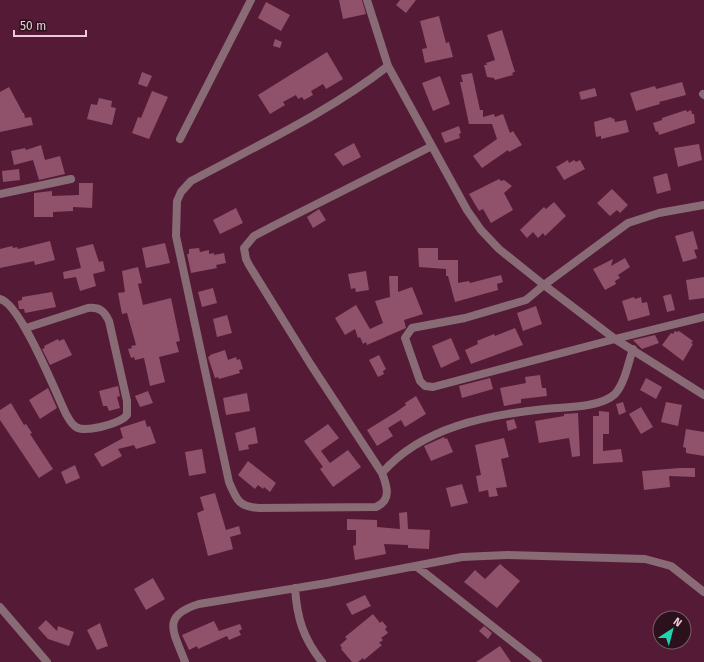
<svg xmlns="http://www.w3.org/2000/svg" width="704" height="662" font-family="'Fira Sans',sans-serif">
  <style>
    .building { fill: #90516b }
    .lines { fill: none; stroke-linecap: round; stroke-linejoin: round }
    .street { stroke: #896b76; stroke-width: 8 }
  </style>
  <rect width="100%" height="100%" fill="#551b36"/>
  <path class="building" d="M339 0H362L366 14 343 19Z
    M400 0H416L406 13 396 5Z
    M266 2 290 15 281 31 258 18Z
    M439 16 446 43 449 42 453 57 425 63 422 49 427 48 420 21Z
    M502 30 515 72 512 73 513 75 495 80 494 78 487 77 484 65H487L486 63 495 60 487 35Z
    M275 39 282 42 280 48 273 46Z
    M327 52 343 79 326 89 323 84 311 91 313 95 304 100 302 97 298 99 296 95 283 102 285 105 270 114 258 95Z
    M142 72 152 76 147 87 138 84Z
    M472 73 480 110H483V117L494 114 495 117 503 114 510 133 513 131 522 145 509 152 508 150 482 168 473 156 497 139 492 124H469L460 82H463L461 75Z
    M440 76 450 104 433 111 422 83Z
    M682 82 686 95 659 102 660 104 636 111 630 93 655 86 656 89Z
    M9 87 23 113H24L25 118 31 117 33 125 0 132V92Z
    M595 88 597 96 581 100 579 92Z
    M152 91 168 97 149 139 132 133 138 117 141 118Z
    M99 98 112 101 111 107 116 108 112 125 87 119 91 104 97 105Z
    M686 110 687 112 691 110 692 114H694L695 123 659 135 658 131 656 132 653 123 662 120V118Z
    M611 117 612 119 614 118 615 122 626 120 629 132 601 139V136L596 137 594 122Z
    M459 126 461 133 459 134 460 138 445 143 441 133Z
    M354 143 361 157 343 166 334 154Z
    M699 144 702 160 678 167 674 148Z
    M41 145 45 160 60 156 65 174 39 180 33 160 14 165 11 151 25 148 26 150Z
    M568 160 569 163 574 160 576 162 580 160 585 169 564 180 556 167Z
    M19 169 20 180 3 182 2 171Z
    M667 173 671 190 657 194 653 177Z
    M499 179 501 181 504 180 512 186 504 193 513 210 491 223 483 209 479 211 469 194Z
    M79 183H93L92 208 73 207V211L53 212V217H34V193L52 191V196L79 195Z
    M612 189 628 205 620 213 617 210 610 216 597 203Z
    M554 202 566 216 545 236 543 233 538 238 533 232 527 238 520 230 544 207 546 209Z
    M236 208 243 223 220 234 213 220Z
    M319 209 326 220 313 228 307 217Z
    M693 231 698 249 694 250 697 258 683 262 675 236Z
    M50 241 55 260 35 265 34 261 0 268V249L12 246 13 248 17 247 18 249Z
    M165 243 170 263 146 268 142 248Z
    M93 244 99 262 103 261 105 271 93 274 96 286 80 291 76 277 64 279 63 272 81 268 76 248Z
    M199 248 200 252 209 250V254L214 253V255L224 253 226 263 216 265 217 268 191 273 187 254H189V249Z
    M418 248H438V260H458V283L469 281 470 283 501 275 503 282 497 284 498 290 455 302 448 276H446V269L419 267Z
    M625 258 630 267 618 275 620 278 615 281 616 284 605 290 593 269 613 259 611 266Z
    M138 267 142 283 138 284 143 305 171 298 180 341 176 342 179 352 159 357 165 382 150 386 144 358 135 360 134 357 131 358 128 349 132 348 131 346 136 345 127 313 122 314 118 293 125 292 122 271Z
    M366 271 369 290 356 292 355 288 351 289 348 274Z
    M389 276H398V292L412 287 423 314 404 320 406 328 367 345 366 342 363 344 360 337 358 338 355 329 345 335 335 318 356 305 370 329 383 323 375 301 390 297Z
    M704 277V298L689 300 686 280Z
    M213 288 217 303 202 307 198 292Z
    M52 292 56 307 25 313 24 309H19L18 301 22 300V297Z
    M671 294 675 310 667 312 663 296Z
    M634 297 635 299 641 297 642 303 647 302 650 315 628 321 622 301Z
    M536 306 542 324 523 331 517 313Z
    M227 315 232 333 217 337 213 319Z
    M515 328 523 345 471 364 465 350 478 344 477 341 494 334 495 336Z
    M675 331 677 332 679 331 693 341 691 343 693 344 683 361 662 345 671 333 673 334Z
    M655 335 659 343 642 349 633 340Z
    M451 338 460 359 441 368 432 346Z
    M58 339 59 341 64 339 72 355 50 365 42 349 45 348 44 346Z
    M225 350 228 360 236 357 237 360 240 359 243 369 239 370 240 373 219 379 218 377 215 378 208 357 210 356V355Z
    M379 355 386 369 383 371 384 374 378 377 369 360Z
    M540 375 542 388H546L547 396 521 399V403L504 406 500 388 526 383 525 377Z
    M490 378 493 389 462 398 459 386Z
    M646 378 662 387 656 399 640 390Z
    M118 386 120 396 117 397 120 408 109 411 107 406H103L99 391Z
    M48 388 57 408 40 419 29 400Z
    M148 391 153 403 140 407 135 396Z
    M247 393 250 411 226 415 223 398Z
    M416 396 426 414 405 427 401 420 388 428 393 436 377 446 367 430 396 412 406 405 405 403Z
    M623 402 626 412 619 415 616 404Z
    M666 402 682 405 678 426 661 422Z
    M11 403 24 425 26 424 32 433 30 434 53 469 39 478 0 420V410Z
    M641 407 653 427 641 434 629 414Z
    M599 411 609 412V434H603V451L621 449 623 462 593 464V416H599Z
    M578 413 580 456 572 457 569 438 539 443 535 421 564 416V414Z
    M514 419 517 428 508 431 506 421Z
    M145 420 147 427 150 426 156 443 136 449 134 445 118 449 122 456 102 467 94 454 123 438 120 428Z
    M328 424 339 438 321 451 330 463 348 450 361 467 333 487 320 469 323 467 304 441Z
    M255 427 258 443 248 445 249 449 239 451 235 433Z
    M686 429 704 432V456L686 453V448L683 447Z
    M444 437 445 439 447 438 453 452 431 461 424 446Z
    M504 438 509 457 501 459 507 487 496 488 498 496 489 497 488 490 479 492 476 476 481 475 475 445Z
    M202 449 206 473 189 476 185 452Z
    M248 461 276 483 270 492 264 487 263 489 258 485 255 489 238 475Z
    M75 465 80 478 66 484 61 472Z
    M680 468H695V477L669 476 670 487 644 490 642 471Z
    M462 484 468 503 451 507 446 488Z
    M215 493 226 530 239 526 241 534 230 537 233 549 208 556 197 513 204 510 200 497Z
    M407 512 408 529 430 530 429 549 408 548V545L384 544 386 554 355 560 353 546 356 545V530H347V519L377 520V527L400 529 399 513Z
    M500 564 520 581 497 608 464 582 475 570 485 579Z
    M153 578 165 599 146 610 134 589Z
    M365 595 371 606 352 615 346 604Z
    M373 614 380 623 382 621 387 627 385 629 388 633 381 638 383 640 379 643 382 645 364 660 363 658 358 662H352L341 649 342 648 340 645 347 639 345 637Z
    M46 620 57 631 58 626 74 632 69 646 48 639 38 628Z
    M214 621 219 631 240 624 242 629 239 631 241 635 229 640 227 636 198 649 197 646 189 650 182 635Z
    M100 623 108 646 97 650 87 630Z
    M484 626 492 633 488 639 479 631Z
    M500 646 511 662H476Z"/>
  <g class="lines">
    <path class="street" d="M367 0 388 66 467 210 481 230 499 249 544 285 615 339 704 395
      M388 66C329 112 258 145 191 181L181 192 177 201 176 236 229 482C237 501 239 507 260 508L376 507C392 500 387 486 382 473 422 427 487 415 545 409 564 407 600 408 615 394 625 383 628 363 633 349
      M703 94 704 95
      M180 139 251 0
      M0 194 71 179
      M704 205 659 213 628 223 544 285 526 300 465 318 412 328 405 338 420 381 425 386 433 387 615 339 704 317
      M0 299C20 303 56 393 66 414 69 419 71 424 76 427 86 433 115 424 124 418L127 415V401L109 321C104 311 100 307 88 308L26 328
      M382 473 311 365 249 265 246 259 244 248 254 236 275 225 432 146
      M416 566 538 662
      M295 588C297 618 303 638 322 662
      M0 607 47 662
      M185 662C174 632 160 616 199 604L327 583 462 557 507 555 645 559 671 566 704 592"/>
  </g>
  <g transform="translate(672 630) rotate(36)"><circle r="19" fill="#2b111c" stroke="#795a66"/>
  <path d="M0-3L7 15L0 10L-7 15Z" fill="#1dd5b1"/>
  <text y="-6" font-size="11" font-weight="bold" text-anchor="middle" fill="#edc8d6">N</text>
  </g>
  <path d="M14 30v6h72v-6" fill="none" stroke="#edc8d6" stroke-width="2"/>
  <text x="20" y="30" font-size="12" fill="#edc8d6" stroke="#2b111c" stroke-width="3" paint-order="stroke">50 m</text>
</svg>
